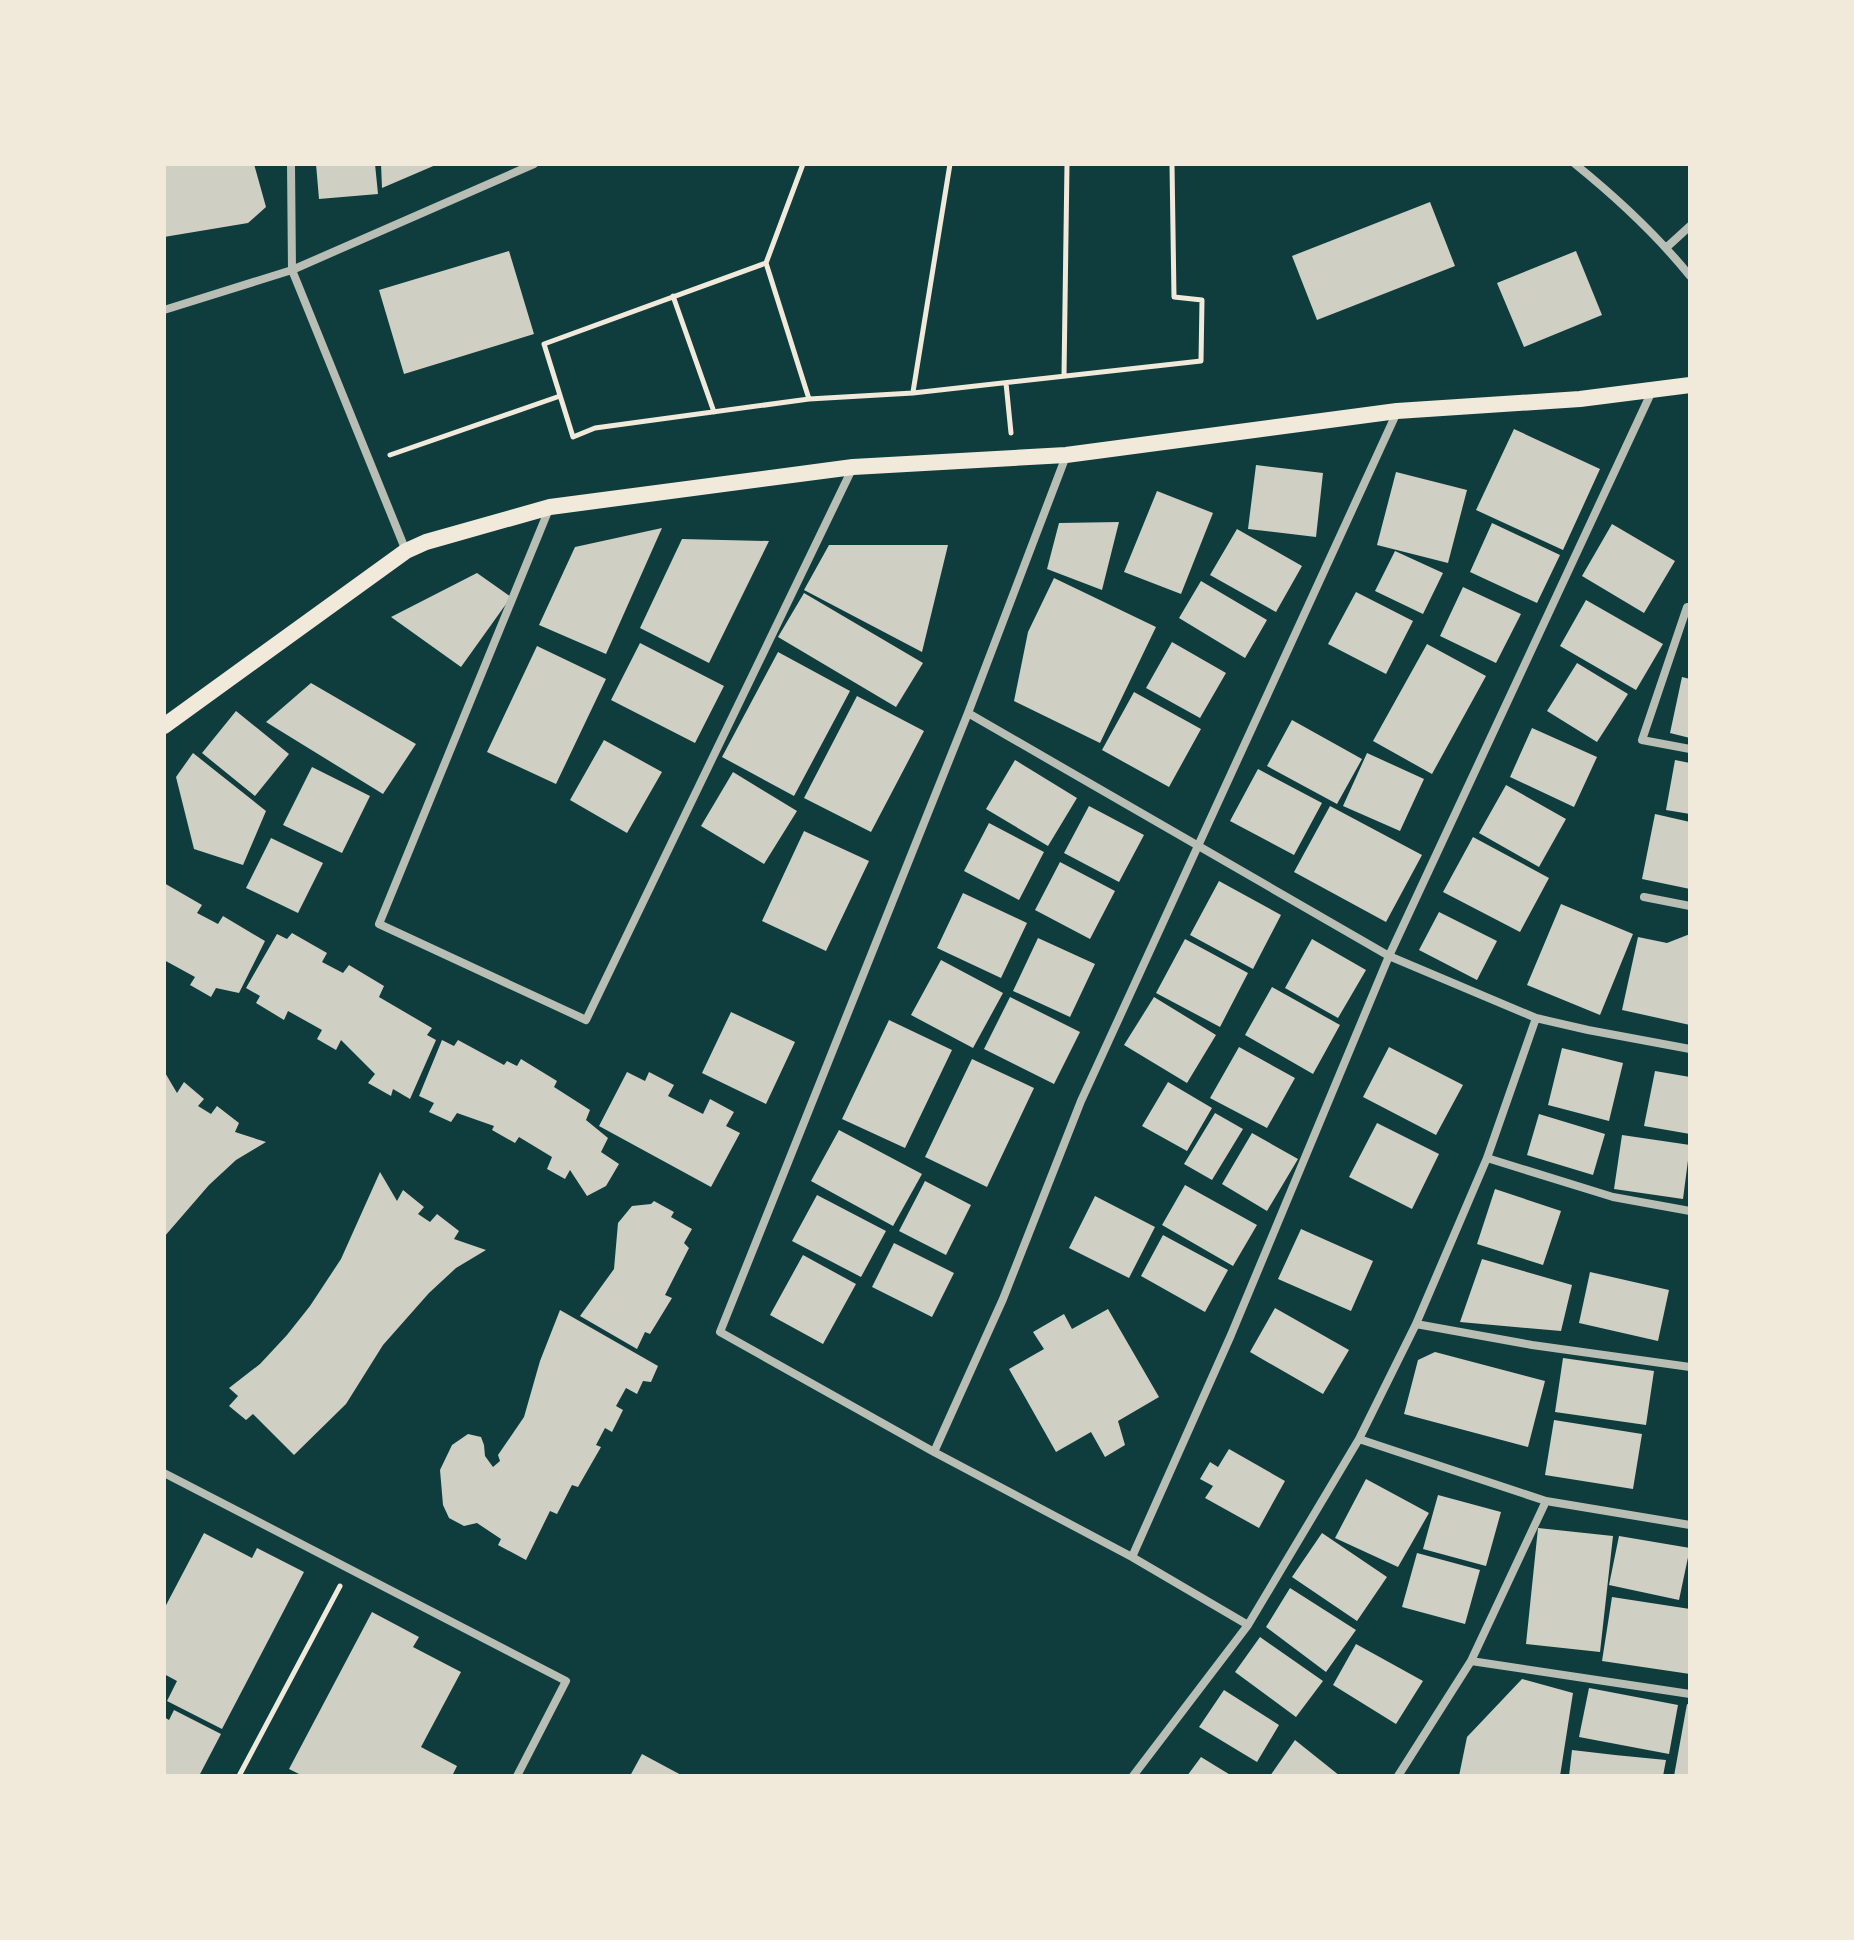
<svg xmlns="http://www.w3.org/2000/svg" width="1854" height="1940" font-family="Montserrat,sans-serif">
  <style>
    .building { fill: #cfcfc3 }
    .lines { fill: none; stroke-linecap: round; stroke-linejoin: round }
    .path { stroke: #f1e9da; stroke-width: 5 }
    .minor { stroke: #b8beb3; stroke-width: 8 }
    .secondary { stroke: #f1e9da; stroke-width: 16 }
  </style>
  <rect width="100%" height="100%" fill="#0f3d3e"/>
  <path class="building" d="M164 164H254L266 207 248 223 164 237Z
    M316 164H375L378 194 319 199Z
    M381 164H438L382 188Z
    M1430 202 1455 266 1317 320 1292 256Z
    M509 251 534 334 404 374 379 290Z
    M1576 251 1602 315 1524 347 1497 283Z
    M1514 429 1600 469 1563 550 1476 510Z
    M1256 465 1323 473 1316 537 1248 529Z
    M1396 472 1467 490 1448 563 1377 545Z
    M1157 491 1213 513 1181 594 1124 572Z
    M1119 522 1102 590 1047 569 1059 523Z
    M1492 523 1560 555 1537 603 1470 572Z
    M1612 524 1675 561 1644 613 1582 576Z
    M662 528 606 654 539 625 575 547Z
    M1237 529 1302 566 1276 612 1210 575Z
    M682 539 769 541 709 663 640 628Z
    M829 545H948L922 652 804 590Z
    M1395 551 1443 573 1423 614 1375 591Z
    M477 573 511 597 461 667 391 617Z
    M1054 578 1156 627 1100 743 1014 701 1028 632Z
    M1201 581 1267 620 1245 658 1179 618Z
    M1463 587 1521 614 1496 663 1440 636Z
    M1356 592 1413 621 1386 674 1328 644Z
    M804 593 923 663 896 707 778 637Z
    M1586 600 1663 644 1636 690 1560 646Z
    M1172 642 1226 673 1200 718 1146 688Z
    M640 643 724 686 695 743 611 700Z
    M1427 644 1486 676 1432 774 1373 741Z
    M537 646 606 679 556 784 487 752Z
    M778 652 850 691 794 796 722 757Z
    M1577 663 1628 694 1597 742 1547 711Z
    M1682 677 1690 679V738L1670 733Z
    M311 683 416 744 383 794 266 722Z
    M1134 692 1201 729 1169 787 1102 750Z
    M857 696 924 731 871 832 804 798Z
    M236 711 289 754 255 796 202 753Z
    M1292 720 1362 759 1337 804 1267 766Z
    M1532 728 1597 757 1574 807 1510 777Z
    M604 740 662 772 627 833 570 800Z
    M193 753 266 811 243 865 194 849 176 777Z
    M1367 753 1424 779 1400 831 1343 806Z
    M1015 760 1077 798 1048 846 986 809Z
    M1675 760 1690 763V814L1666 810Z
    M312 767 370 796 342 853 283 825Z
    M1258 769 1322 803 1294 855 1230 821Z
    M733 772 797 811 764 864 701 826Z
    M1506 785 1566 819 1539 867 1479 833Z
    M1089 806 1144 835 1119 882 1064 853Z
    M1330 806 1422 855 1386 922 1294 872Z
    M1655 814 1690 822V889L1642 879Z
    M989 823 1044 852 1019 900 964 871Z
    M804 831 869 861 826 951 762 921Z
    M1473 837 1549 878 1520 932 1443 892Z
    M271 838 323 863 298 913 246 888Z
    M1060 862 1115 891 1090 939 1035 910Z
    M1219 881 1281 915 1253 969 1190 935Z
    M164 883 202 905 197 913 218 924 223 916 265 941 239 993 216 988 211 997 190 985 195 977 164 960Z
    M963 893 1027 923 1001 978 937 948Z
    M1561 904 1633 934 1600 1015 1527 985Z
    M1439 912 1497 941 1477 980 1419 950Z
    M292 933 327 953 322 962 343 973 349 965 384 986 379 997 432 1028 427 1035 436 1040 410 1099 393 1089 391 1096 368 1083 375 1074 341 1040 336 1050 317 1039 322 1030 288 1011 284 1020 256 1003 260 996 246 988 277 934 287 939Z
    M1690 934V1025L1622 1010 1638 937 1667 943Z
    M1038 938 1095 964 1070 1017 1013 991Z
    M1185 939 1248 973 1220 1027 1156 993Z
    M1312 939 1366 970 1338 1018 1285 988Z
    M941 960 1003 993 973 1048 911 1015Z
    M1272 987 1340 1025 1313 1074 1245 1035Z
    M1010 997 1080 1032 1054 1084 984 1049Z
    M1154 997 1216 1035 1187 1083 1124 1045Z
    M731 1012 795 1042 766 1104 702 1073Z
    M889 1020 952 1050 905 1148 842 1119Z
    M442 1040 454 1046 458 1040 504 1065 507 1061 517 1066 521 1059 557 1081 554 1087 590 1110 586 1120 608 1138 601 1152 619 1164 606 1186 587 1196 570 1170 565 1179 547 1169 552 1157 519 1137 515 1143 492 1130 494 1126 457 1113 451 1122 429 1112 434 1103 419 1096Z
    M1239 1047 1295 1078 1267 1128 1210 1098Z
    M1389 1047 1463 1085 1436 1135 1363 1097Z
    M1562 1048 1623 1063 1609 1121 1548 1105Z
    M972 1059 1034 1088 987 1187 925 1157Z
    M164 1071 177 1093 184 1082 204 1099 198 1106 211 1114 217 1106 239 1123 235 1132 266 1142 236 1160 209 1185 164 1237Z
    M1655 1071 1690 1077V1134L1644 1126Z
    M627 1072 645 1081 649 1072 674 1085 668 1096 703 1114 710 1099 734 1112 726 1126 740 1133 711 1187 599 1126Z
    M1168 1082 1212 1108 1187 1151 1142 1126Z
    M1215 1113 1243 1129 1212 1180 1184 1164Z
    M1539 1114 1605 1134 1593 1175 1527 1155Z
    M1377 1123 1439 1154 1412 1209 1349 1177Z
    M839 1130 922 1174 893 1226 811 1181Z
    M1252 1133 1298 1159 1267 1211 1222 1184Z
    M1622 1135 1690 1145 1683 1199 1614 1189Z
    M380 1172 397 1201 403 1190 424 1207 418 1214 430 1222 437 1214 459 1231 454 1239 486 1250 456 1268 429 1293 383 1345 346 1404 294 1455 253 1414 246 1420 229 1406 238 1396 229 1388 260 1364 287 1335 310 1306 341 1259Z
    M925 1181 971 1205 946 1255 899 1231Z
    M1185 1185 1257 1225 1233 1266 1162 1225Z
    M1495 1189 1561 1211 1543 1265 1477 1244Z
    M817 1195 886 1231 861 1277 792 1241Z
    M1095 1196 1155 1227 1129 1278 1069 1248Z
    M654 1201 674 1212 671 1217 692 1229 684 1243 689 1248 665 1295 672 1298 650 1334 645 1332 637 1349 580 1316 614 1269 618 1223 632 1206 651 1204Z
    M1301 1229 1373 1261 1351 1311 1278 1279Z
    M1163 1235 1228 1270 1205 1312 1141 1276Z
    M894 1243 954 1273 932 1317 872 1287Z
    M803 1255 856 1284 823 1344 770 1315Z
    M1482 1259 1572 1285 1561 1331 1460 1322Z
    M1590 1272 1669 1290 1658 1341 1579 1323Z
    M1275 1308 1349 1350 1323 1394 1250 1352Z
    M1108 1309 1159 1397 1118 1421 1125 1445 1105 1457 1091 1432 1056 1452 1009 1369 1044 1349 1033 1332 1064 1314 1072 1329Z
    M560 1310 658 1366 651 1382 643 1381 637 1394 626 1388 616 1406 623 1410 612 1432 605 1428 596 1445 601 1447 578 1487 572 1485 557 1514 550 1511 526 1560 498 1545 501 1539 477 1523 464 1526 449 1518 443 1505 440 1470 452 1445 468 1434 481 1437 484 1445 485 1456 493 1467 500 1461 498 1455 524 1417 540 1361Z
    M1435 1352 1545 1381 1528 1447 1404 1414 1418 1360Z
    M1563 1358 1654 1371 1646 1425 1555 1412Z
    M1554 1420 1642 1434 1633 1489 1545 1475Z
    M1229 1449 1285 1481 1259 1528 1205 1498 1213 1486 1200 1479 1210 1462 1218 1467Z
    M1366 1479 1429 1513 1398 1567 1335 1538Z
    M1438 1495 1501 1512 1486 1566 1423 1549Z
    M1538 1528 1613 1536 1600 1652 1526 1644Z
    M204 1533 252 1558 257 1548 304 1572 222 1729 167 1701 177 1681 164 1674V1609Z
    M1322 1533 1387 1577 1357 1621 1292 1577Z
    M1619 1536 1690 1548 1679 1600 1609 1585Z
    M1417 1553 1480 1570 1465 1624 1402 1607Z
    M1290 1588 1356 1630 1326 1672 1266 1627Z
    M1612 1597 1690 1609V1674L1602 1661Z
    M372 1612 419 1637 413 1647 461 1672 421 1747 457 1766 452 1776H303L289 1769Z
    M1260 1637 1323 1681 1296 1717 1235 1672Z
    M1356 1644 1423 1681 1396 1724 1333 1685Z
    M1522 1679 1573 1693 1560 1776H1459L1467 1737Z
    M1589 1688 1678 1705 1669 1754 1579 1737Z
    M1224 1690 1279 1725 1257 1762 1199 1727Z
    M1687 1704 1690 1705V1776H1674Z
    M174 1710 221 1734 199 1776H164V1717L169 1720Z
    M1295 1740 1340 1776H1270Z
    M1572 1750 1615 1755 1666 1760 1663 1776H1569Z
    M642 1754 683 1776H630Z
    M1201 1757 1232 1776H1187Z"/>
  <g class="lines">
    <path class="path" d="M803 164 766 263 809 399 913 393 1201 361 1202 300 1174 297 1172 164
      M766 263 544 344 573 437 595 428 809 399
      M673 296 714 412
      M1064 376 1067 164
      M1006 383 1011 433
      M913 392 950 164
      M390 455 560 396
      M239 1776 340 1586"/>
    <path class="minor" d="M291 164 292 270 406 551
      M1575 164C1617 198 1656 234 1690 276
      M1667 247 1690 226
      M164 310 292 270 534 164
      M1066 456 968 713 720 1332 934 1452 1132 1557 1248 1625
      M549 509 379 924 586 1020 853 467
      M1690 607H1687L1642 740 1690 749
      M968 713 1389 956 1536 1018 1588 1030 1690 1049
      M1644 897 1690 906
      M1487 1158 1613 1197 1690 1211
      M1416 1324 1532 1345 1690 1367
      M1359 1439 1546 1501 1690 1525
      M934 1452 1003 1299 1081 1101 1397 412
      M164 1473 566 1681 517 1776
      M1132 1557 1231 1335 1389 956 1652 391
      M1471 1661 1690 1694
      M1133 1776 1248 1625 1359 1439 1416 1324 1487 1158 1536 1018
      M1398 1776 1471 1661 1546 1501"/>
    <path class="secondary" d="M164 726 406 551 426 542 550 507 853 467 1066 455 1397 411 1580 399 1690 385"/>
  </g>
  <rect width="1854" height="1940" fill="none" stroke="#f1e9da" stroke-width="332"/>
</svg>
